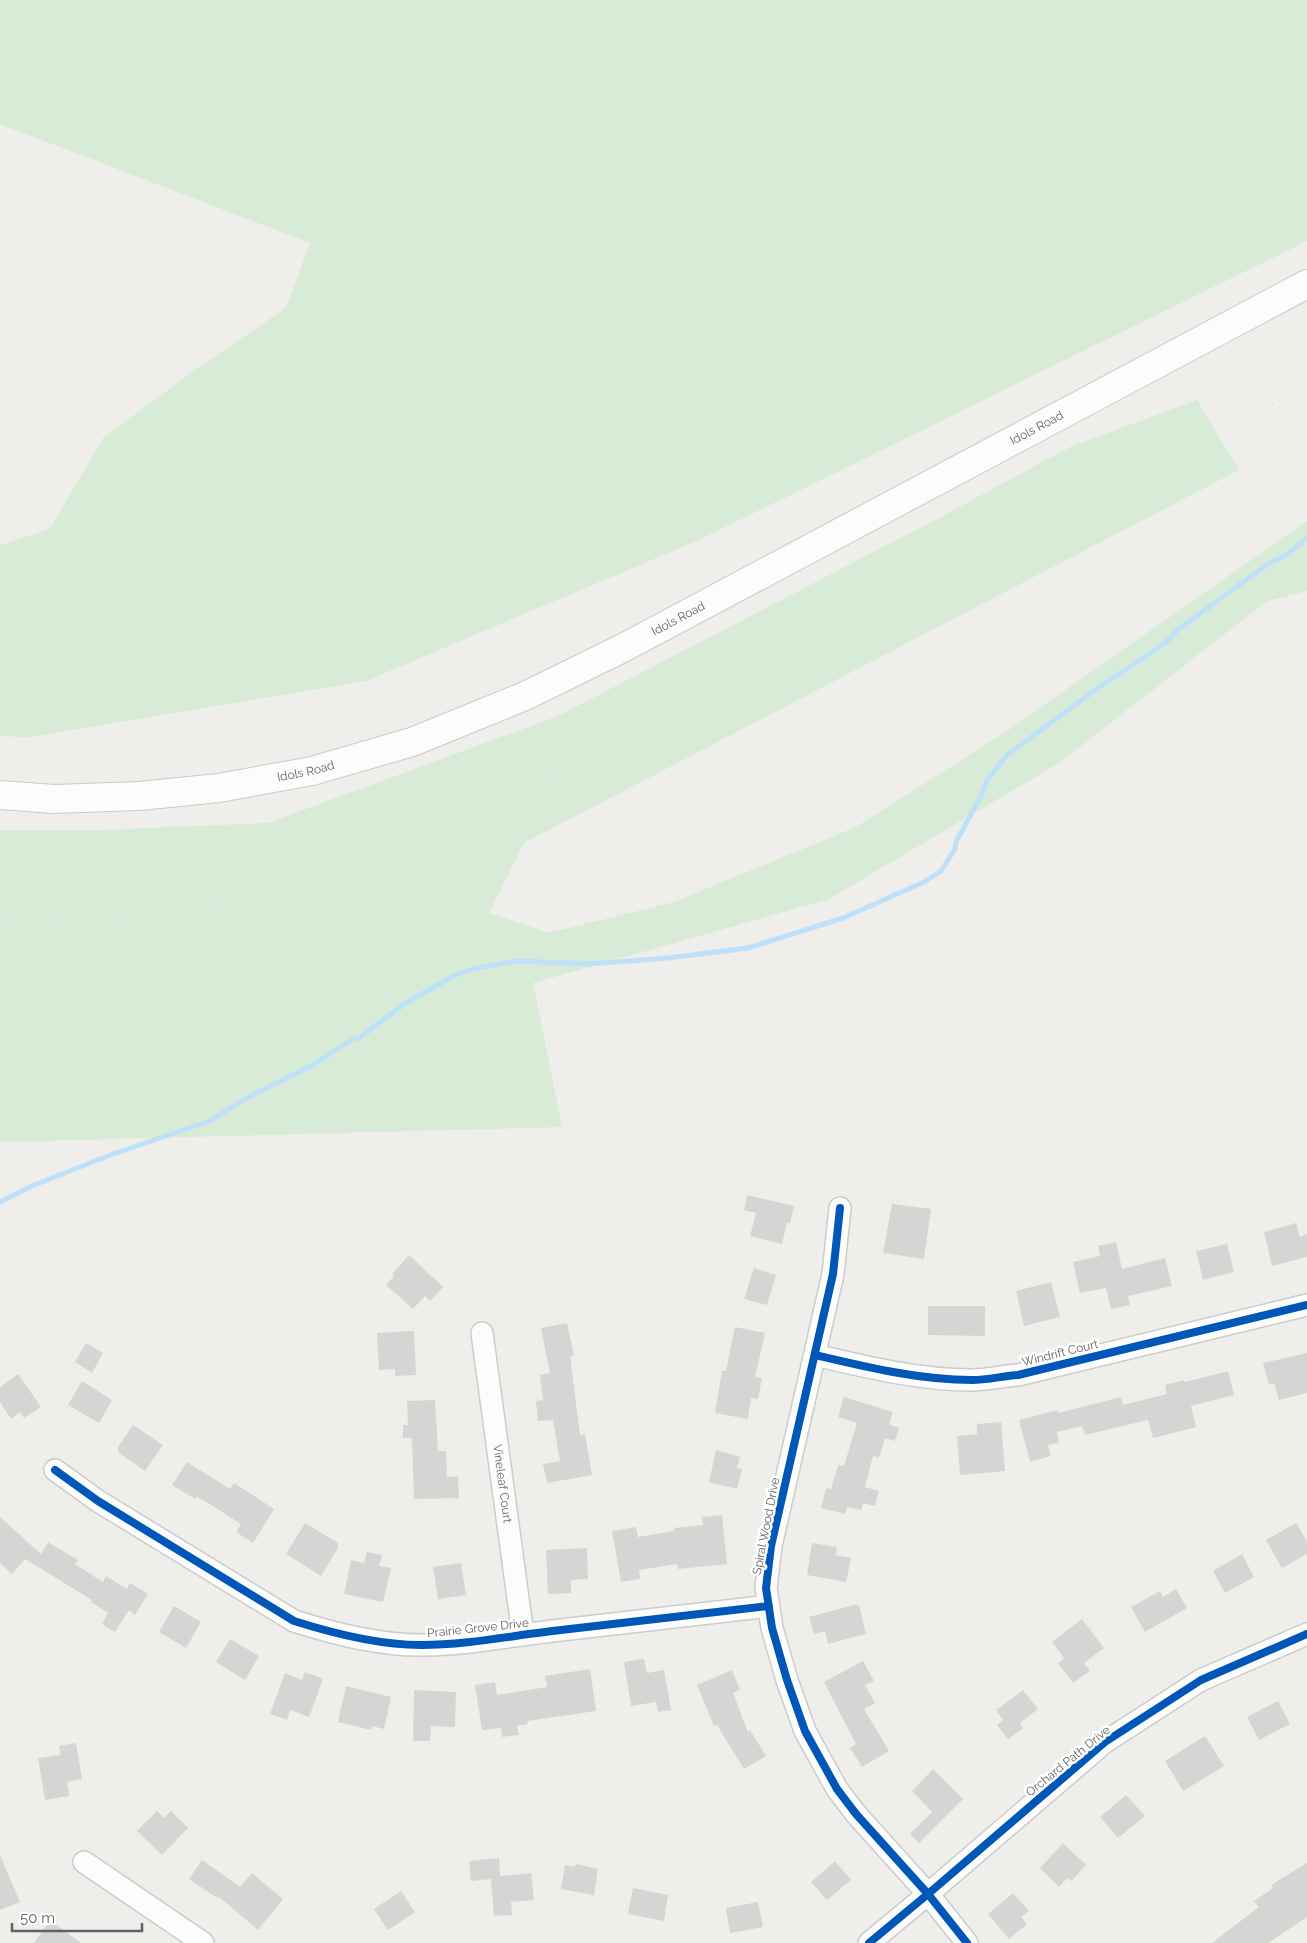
<svg xmlns="http://www.w3.org/2000/svg" width="1307" height="1943" font-family="Raleway,sans-serif">
  <style>
    .green { fill: #d8ebd6 }
    .lines { fill: none; stroke-linecap: round; stroke-linejoin: round }
    .stream { stroke: #bfe0f9; stroke-width: 5 }
    .building { fill: #d6d5d3 }
    .minor-casing { stroke: #cbcccc; stroke-width: 24 }
    .secondary-casing { stroke: #cacacb; stroke-width: 30 }
    .minor { stroke: #fdfcfc; stroke-width: 21 }
    .secondary { stroke: #fdfcfc; stroke-width: 28 }
    .rail { stroke: #e4e4e4; stroke-width: 4; stroke-dasharray: 1 6; stroke-linecap: butt }
    .cycleway-casing { stroke: #fff; stroke-width: 11 }
    .cycleway { stroke: #0057b8; stroke-width: 8 }
    .labels { text-anchor: middle; dominant-baseline: central; stroke-width: 5; stroke-linejoin: round; paint-order: stroke }
    .street-label { font-size: 12px; fill: #5f6368; stroke: #fff }
  </style>
  <rect width="100%" height="100%" fill="#efeeea"/>
  <path class="green" d="M0 0H1307V241L699 540 366 681 24 738 0 735V545L50 529 103 438 195 370 286 308 310 243 0 124Z
    M1197 400 1239 470 524 843 489 913 549 933 674 902 856 827 1004 733 1307 521V591L1267 601 1059 763 829 899 533 983 562 1127 0 1142V830H101L268 823 558 716 937 519 1070 447Z"/>
  <g class="lines">
    <path class="stream" d="M0 1202 32 1186 113 1154 210 1121 245 1099 311 1066 353 1039 359 1038 403 1005 453 976 473 969 516 961 590 964 668 958 748 948 843 918 924 882 941 871 955 849 956 842 983 792 987 780 1007 755 1105 683 1151 653 1172 637 1176 631 1268 564 1288 554 1307 538"/>
  </g>
  <path class="building" d="M747 1195 794 1206 790 1223H787L782 1244 750 1236 756 1213 744 1210Z
    M892 1204 931 1209 924 1259 883 1253Z
    M1296 1223 1300 1237 1307 1234V1257L1272 1266 1264 1232Z
    M1116 1242 1122 1269 1165 1258 1172 1286 1128 1296 1130 1305 1111 1309 1106 1288 1080 1293 1073 1262 1100 1256 1098 1246Z
    M1227 1244 1234 1272 1203 1280 1196 1251Z
    M409 1255 443 1287 430 1301 425 1296 413 1309 386 1285 394 1276 392 1274Z
    M754 1268 776 1275 767 1305 744 1299Z
    M1051 1282 1060 1317 1024 1326 1016 1291Z
    M928 1306H985V1336L928 1335Z
    M567 1323 574 1355 570 1356 580 1435 585 1434 592 1475 547 1483 543 1464 560 1461 553 1420 538 1421 536 1401 543 1400 540 1375 550 1373 541 1328Z
    M735 1327 765 1333 755 1377 762 1378 758 1399 751 1398 748 1419 715 1413 722 1371H726Z
    M408 1331H414L416 1375 395 1376V1369L379 1370 377 1333Z
    M86 1343 103 1353 92 1373 75 1362Z
    M1307 1353V1393L1279 1400 1274 1383 1269 1385 1263 1363Z
    M1228 1371 1234 1395 1191 1406 1196 1427 1153 1438 1148 1420 1085 1435 1082 1426 1057 1432 1059 1443 1048 1445 1051 1456 1030 1462 1019 1420 1058 1410V1413L1121 1397 1123 1405 1167 1394 1165 1385 1184 1380 1185 1382Z
    M18 1374 41 1407 24 1418 20 1412 11 1419 0 1402V1387Z
    M82 1381 112 1400 99 1423 68 1405Z
    M844 1397 893 1412 889 1424 899 1428 895 1441 885 1438 879 1458 873 1456 865 1487 879 1491 875 1506 863 1503 861 1510 847 1507 845 1514 821 1508 826 1488 831 1489 838 1465 844 1466 857 1423 838 1417Z
    M435 1400 438 1451H446L447 1477 458 1476 459 1498 414 1499 412 1438H403V1425H408L407 1401Z
    M1001 1422 1005 1471 960 1475 957 1436 977 1434V1424Z
    M133 1425 163 1445 145 1471 118 1452V1447Z
    M716 1450 740 1457 737 1468 742 1469 737 1489 709 1482Z
    M187 1462 230 1489 234 1483 274 1509 253 1543 236 1532 241 1524 205 1501 197 1497 195 1499 172 1485Z
    M722 1515 727 1564 678 1569 677 1564 639 1570 640 1579 621 1582 612 1531 636 1527 638 1537 674 1531V1528L703 1525 702 1517Z
    M0 1517 41 1554 48 1542 78 1560 75 1564 103 1582 106 1576 127 1589 130 1583 148 1594 135 1615 129 1610 115 1632 102 1624 108 1613 91 1602 92 1600 25 1559 12 1574 0 1563Z
    M305 1523 338 1543V1548L321 1576 286 1554Z
    M1296 1523 1307 1541V1554L1282 1568 1266 1540Z
    M812 1543 837 1547 836 1555 851 1558 846 1582 807 1575Z
    M587 1548 588 1579 571 1580V1593L548 1594 546 1550Z
    M367 1552 382 1555 379 1566 391 1568 383 1602 344 1594 351 1560 364 1563Z
    M1242 1554 1254 1577 1225 1593 1213 1571Z
    M461 1563 466 1595 438 1599 433 1567Z
    M1176 1589 1187 1608 1145 1632 1131 1607 1160 1591 1163 1597Z
    M854 1605H859L866 1634 828 1644 825 1631 814 1634 809 1617Z
    M174 1606 201 1622 186 1648 159 1632Z
    M1082 1619 1104 1648 1084 1663 1090 1671 1073 1683 1058 1663 1064 1658 1052 1642Z
    M230 1639 259 1656 245 1680 216 1662Z
    M644 1659 647 1673 664 1670 671 1710 658 1712 656 1702 631 1706 624 1662Z
    M863 1661 874 1681 865 1685 875 1703 864 1709 889 1751 862 1767 850 1748 856 1744 824 1682Z
    M590 1669 596 1711 527 1721 528 1724 517 1726 519 1735 502 1737 501 1728 482 1730 475 1685 495 1682 497 1695 547 1687 545 1676Z
    M732 1670 740 1690 733 1693 748 1732 750 1730 766 1756 744 1769 717 1725 714 1726 697 1685Z
    M305 1672 323 1679 309 1717 290 1710 287 1720 270 1714 285 1673 302 1680Z
    M346 1686 391 1697 384 1729 372 1726 371 1730 338 1722Z
    M414 1690 456 1692 455 1727 431 1726 430 1741H413Z
    M1023 1690 1038 1709 1020 1723 1023 1728 1008 1739 997 1725 1003 1720 996 1710Z
    M1278 1701 1290 1724 1259 1740 1247 1717Z
    M1205 1736 1224 1766 1183 1791 1165 1761Z
    M76 1743 82 1779 67 1782 69 1796 45 1800 38 1758 61 1755 59 1746Z
    M933 1769 963 1799 919 1843 910 1834 932 1812 912 1791Z
    M1126 1795 1145 1816 1118 1838 1100 1817Z
    M157 1811 164 1818 171 1811 188 1828 162 1855 137 1831Z
    M1063 1843 1086 1865 1071 1881 1067 1878 1059 1887 1040 1868Z
    M0 1855 20 1902 0 1910Z
    M499 1858 500 1876 531 1873 534 1900 511 1902 512 1915 494 1916 491 1879 471 1881 469 1861Z
    M202 1860 240 1887 252 1873 283 1899 258 1930 218 1896 217 1898 189 1879Z
    M835 1861 851 1880 827 1900 811 1882Z
    M1307 1863V1917L1268 1943H1212L1259 1907 1254 1901 1273 1888 1271 1885Z
    M576 1864 598 1869 594 1895 561 1889 565 1865 575 1867Z
    M633 1888 668 1895 664 1921 628 1914Z
    M401 1891 415 1912 388 1930 374 1909Z
    M1013 1893 1029 1911 1021 1917 1027 1924 1009 1939 988 1914Z
    M758 1902 763 1927 730 1933 726 1908Z
    M50 1920 81 1943H34Z"/>
  <g class="lines">
    <defs>
      <g id="minor">
        <path d="M840 1208 833 1274 771 1546 766 1588 772 1628 787 1680 805 1731 837 1789 856 1814 928 1894 967 1943"/>
        <path id="s1" d="M482 1333 523 1635"/>
        <path d="M815 1355C866 1367 919 1380 972 1380 987 1380 1003 1376 1018 1375L1307 1305"/>
        <path d="M55 1470 98 1501 294 1621C335 1634 378 1645 421 1645 468 1645 514 1635 561 1630 630 1622 699 1614 769 1606"/>
        <path d="M84 1862 203 1943"/>
        <path d="M869 1943 928 1894 1105 1742 1201 1680 1307 1634"/>
      </g>
      <g id="secondary">
        <path id="s2" d="M0 795 54 799 139 796 219 788 312 771 412 742 525 696 623 648 1307 284"/>
      </g>
    </defs>
    <use href="#minor" class="minor-casing"/>
    <use href="#secondary" class="secondary-casing"/>
    <use href="#minor" class="minor"/>
    <use href="#secondary" class="secondary"/>
    <path class="rail" d="M0 914 66 915 138 911 255 891 386 848 506 793 1307 387
      M0 925 35 927 149 922 295 893 389 860 447 835 508 806 576 764"/>
    <defs>
      <path id="cycleway" d="M840 1208 833 1274 771 1546 766 1588 772 1628 787 1680 805 1731 837 1789 856 1814 928 1894 967 1943
        M815 1355C866 1367 919 1380 972 1380 987 1380 1003 1376 1018 1375L1307 1305
        M55 1470 98 1501 294 1621C335 1634 378 1645 421 1645 468 1645 514 1635 561 1630 630 1622 699 1614 769 1606
        M869 1943 928 1894 1105 1742 1201 1680 1307 1634"/>
    </defs>
    <use href="#cycleway" class="cycleway-casing"/>
    <use href="#cycleway" class="cycleway"/>
  </g>
  <g class="labels">
    <g class="street-label">
      <text stroke="none"><textPath href="#s2" startOffset="1118">Idols Road</textPath></text>
      <text stroke="none"><textPath href="#s2" startOffset="712">Idols Road</textPath></text>
      <text stroke="none"><textPath href="#s2" startOffset="308">Idols Road</textPath></text>
      <text transform="translate(1060 1353) rotate(-14)">Windrift Court</text>
      <text stroke="none"><textPath href="#s1" startOffset="152">Vineleaf Court</textPath></text>
      <text transform="translate(766 1526) rotate(-79)">Spiral Wood Drive</text>
      <text transform="translate(478 1628) rotate(-6)">Prairie Grove Drive</text>
      <text transform="translate(1068 1761) rotate(-39)">Orchard Path Drive</text>
    </g>
  </g>
  <path d="M12 1923v8h130v-8" fill="none" stroke="#5f6368" stroke-width="2.5"/>
  <text x="20" y="1923" font-size="15" fill="#5f6368" stroke="#ffffff" stroke-width="4" paint-order="stroke">50 m</text>
</svg>
